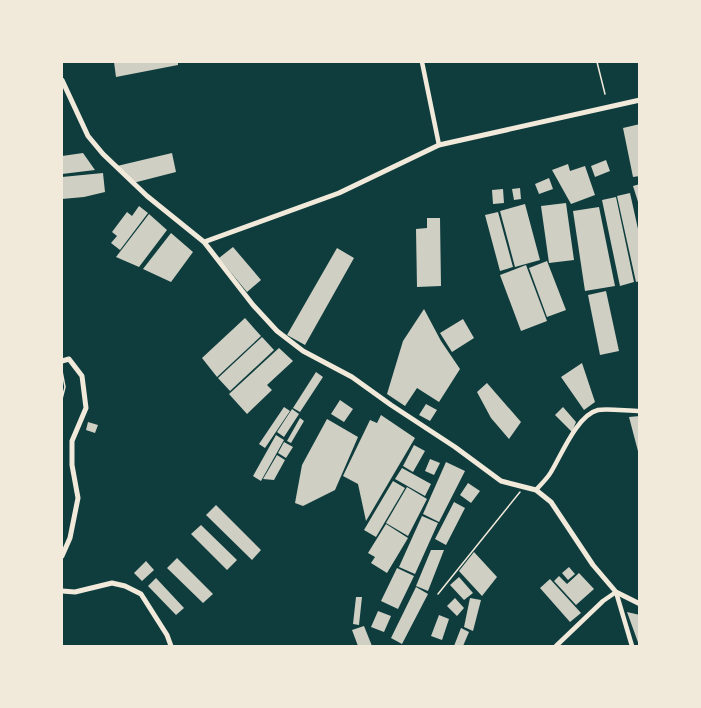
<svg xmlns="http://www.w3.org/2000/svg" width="701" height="708" font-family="'Golos Text',sans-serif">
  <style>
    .building { fill: #cfcfc3 }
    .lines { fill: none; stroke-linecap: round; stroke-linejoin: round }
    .path { stroke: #f1e9da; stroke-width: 1.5 }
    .minor { stroke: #f1e9da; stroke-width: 4.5 }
    .tertiary { stroke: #f1e9da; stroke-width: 5 }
  </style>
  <rect width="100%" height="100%" fill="#0f3d3e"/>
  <path class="building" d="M114 62H178V65L116 77Z
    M640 124V176L633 177 623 128Z
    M83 153 95 170 62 174V156Z
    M172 153 176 172 133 183 117 166Z
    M606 160 610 171 595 177 591 166Z
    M568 164 570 171 585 166 595 195 571 204 552 170Z
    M103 173 105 192 84 197 62 199V177Z
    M549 178 553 189 539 194 535 184Z
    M640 184V205H639L633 186Z
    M520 188 521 199 514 200 512 189Z
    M503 189 504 203 493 204 492 190Z
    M630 193 640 238V281L636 282 617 196Z
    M616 197 634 282 620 286 602 200Z
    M566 203 574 260 549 263 541 206Z
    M525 204 540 260 515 267 500 211Z
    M139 206 148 213 120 250 111 243 117 236 112 232 127 212 132 216Z
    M599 207 615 286 585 291 573 211Z
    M498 212 513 267 500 271 485 215Z
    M149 214 167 230 139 267 116 257Z
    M427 218H440L441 286 417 287 416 229 427 228Z
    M171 233 193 252 171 282 143 269Z
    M233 247 261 280 247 292 219 258Z
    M337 248 354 258 305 345 287 335Z
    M547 261 566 310 547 317 529 268Z
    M526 265 547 321 521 331 500 275Z
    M606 291 619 351 600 355 588 295Z
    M424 309 441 341 460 369 439 402 417 388 405 406 387 394 403 341Z
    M245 318 261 336 217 377 202 358Z
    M463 319 474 338 452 352 440 333Z
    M262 337 274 350 230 391 218 378Z
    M279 348 293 361 267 385 272 390 247 414 229 394Z
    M582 363 595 402 584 410 561 377Z
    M316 372 323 377 300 412 293 408Z
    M487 383 521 422 509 439 491 418 477 392Z
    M340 400 353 409 344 422 331 414Z
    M426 404 437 410 430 421 419 415Z
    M284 407 290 411 265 448 259 444Z
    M563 407 576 422 572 432 555 415Z
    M292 409 299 414 284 437 277 432Z
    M381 415 415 438 366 521 358 484 343 476 370 420 377 423Z
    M640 416V455H639L629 417Z
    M300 418 304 421 291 443 287 441Z
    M327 419 358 437 335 490 303 506 295 503 302 465Z
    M88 422 98 425 95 433 86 430Z
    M276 435 284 440 261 481 253 476Z
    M284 442 293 447 286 458 278 453Z
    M414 445 425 451 413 472 403 466Z
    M277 455 285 460 274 480 263 479Z
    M430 459 440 463 434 475 425 471Z
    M446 462 465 471 439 522 423 514Z
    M402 468 431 484 425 496 395 479Z
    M393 481 405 488 376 537 364 530Z
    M468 483 480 491 471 503 460 495Z
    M407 487 427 499 408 536 386 523Z
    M454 502 465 508 446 545 435 539Z
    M216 505 261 550 252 560 206 515Z
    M422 516 438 523 415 574 399 567Z
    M386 524 408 538 387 573 371 563 375 557 368 553Z
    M201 525 237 560 227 570 191 534Z
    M431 550H444L428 591 416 586Z
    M474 552 497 577 482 596 459 571Z
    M177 558 213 594 203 603 167 568Z
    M146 561 154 570 142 581 134 573Z
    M569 567 575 574 568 580 562 573Z
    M397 568 414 576 398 609 381 601Z
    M579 573 594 589 576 605 554 581 559 576 567 584Z
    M459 577 473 593 464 600 450 585Z
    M156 578 184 608 176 615 148 586Z
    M550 579 581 613 570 622 540 588Z
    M416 587 428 594 402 644 391 638Z
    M356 597H362L359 625 353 624Z
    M455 598 464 608 457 616 447 606Z
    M470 598 481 600 473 631 464 627Z
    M378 611 391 616 384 632 371 627Z
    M627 612 640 615V645H639Z
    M439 615 449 619 442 640 431 636Z
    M364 626 372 646H358L352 630Z
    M461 628 469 632 463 646H454Z"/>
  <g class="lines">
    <path class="path" d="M597 62 605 94
      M62 371 65 387 62 399
      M438 594 520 492"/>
    <path class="minor" d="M422 62 439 145
      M536 490C541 484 547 479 551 472 561 456 577 415 598 410 607 408 628 411 640 411
      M556 646 603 601 616 592 632 646"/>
    <path class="tertiary" d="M62 80 88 136 103 154 147 196 204 242 253 305 277 331 303 351 352 377 391 405 455 447 501 481 536 490 551 502 593 565 616 592 640 604
      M204 242 339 193 439 145 640 100
      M62 361 69 359 82 376 86 408 72 441V465L78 498 70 538 62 556
      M62 591 75 592 112 583 125 586 141 594 167 635 171 646"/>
  </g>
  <rect width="701" height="708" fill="none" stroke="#f1e9da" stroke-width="126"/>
</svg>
